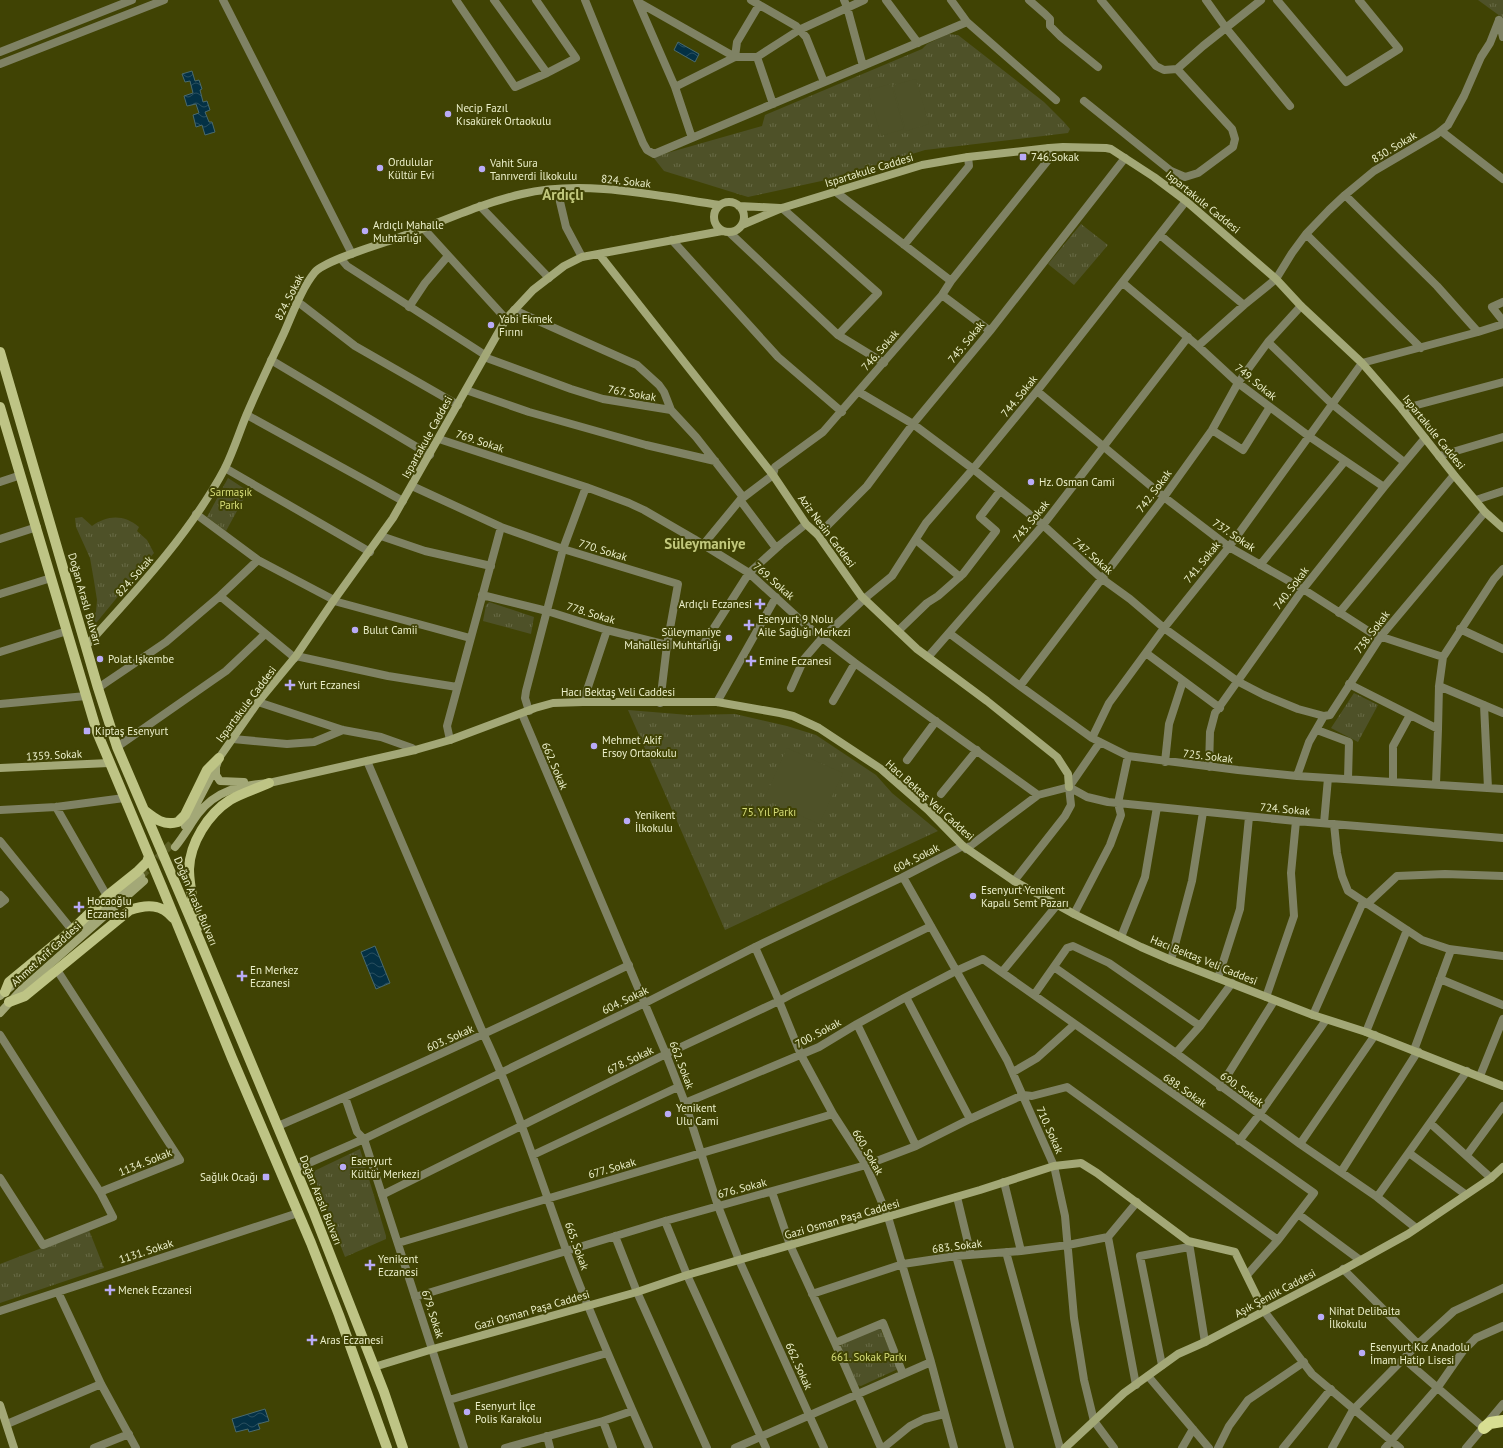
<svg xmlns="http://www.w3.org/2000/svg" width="1503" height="1448" font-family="'PT Sans',sans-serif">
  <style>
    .grass { fill: url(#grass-tufts) }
    .pitch { fill: #4e5128 }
    .water { fill: url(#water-waves); stroke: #4a6a6d }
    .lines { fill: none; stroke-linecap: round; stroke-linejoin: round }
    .secondary-tunnel { stroke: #5a5d22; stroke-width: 8; stroke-dasharray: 8 4; stroke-linecap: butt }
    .street { stroke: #7f8264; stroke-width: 8 }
    .secondary { stroke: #a3a877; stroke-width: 8 }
    .primary { stroke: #bec485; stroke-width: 10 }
    .highway { stroke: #d7de92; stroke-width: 12 }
    .poi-dot { fill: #b9abf7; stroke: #404304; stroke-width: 1.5 }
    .labels { text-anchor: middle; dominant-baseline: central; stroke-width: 4; stroke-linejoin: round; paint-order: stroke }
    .poi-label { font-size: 11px; fill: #ecf0cb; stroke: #404304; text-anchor: start }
    .street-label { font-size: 11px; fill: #ecf0cb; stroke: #404304 }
    .park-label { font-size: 11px; fill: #d6dd78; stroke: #404304 }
    .district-label { font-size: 15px; font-weight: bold; fill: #c1c87c; stroke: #404304 }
  </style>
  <defs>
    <pattern id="grass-tufts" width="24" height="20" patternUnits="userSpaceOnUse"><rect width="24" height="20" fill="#4e5128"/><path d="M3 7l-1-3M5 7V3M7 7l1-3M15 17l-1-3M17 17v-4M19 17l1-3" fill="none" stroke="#686a46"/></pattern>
    <pattern id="water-waves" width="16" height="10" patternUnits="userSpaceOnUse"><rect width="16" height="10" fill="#043145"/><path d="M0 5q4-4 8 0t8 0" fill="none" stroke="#294f5e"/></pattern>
  </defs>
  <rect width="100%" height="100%" fill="#404304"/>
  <path class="grass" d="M1478 0H1503V24L1500 16Z
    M948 34 958 35 1044 102 1064 122 1070 129 1068 133 925 150 835 178 748 197 664 171 653 157 762 126 765 115 922 49 927 44Z
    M1081 224 1108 245 1074 285 1048 264Z
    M228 478 248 491 226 531 207 517Z
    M82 517 92 526C107 515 124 514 139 527L137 531 147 540 154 553 96 623 92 616 96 612 97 600 94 581 90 558 76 527 75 518Z
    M489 602 534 617 531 634 483 621 486 605Z
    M1354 693 1378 705 1358 742 1331 728Z
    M628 710 689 715 735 714 787 726 816 735 876 775 892 793 938 831 725 930Z
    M360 1149 386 1236V1239L345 1257 312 1172Z
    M89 1230 104 1268 0 1303V1264Z
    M880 1328 898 1369 861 1386 856 1385 840 1344Z"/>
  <path class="pitch" d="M916 79 929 124 906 131 893 85Z
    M891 84 904 129 881 136 868 90Z
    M787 748 843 773 819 824 764 799Z"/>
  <path class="water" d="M678 42 699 54 695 62 674 50Z
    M192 71 195 81 199 80 202 89 200 90 203 102 207 101 210 110 205 112 209 122H212L215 132 205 135 202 125 196 127 193 115 199 113 196 104 187 106 184 96 193 93 190 81 185 82 182 74Z
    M375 946 390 983 376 989 361 952Z
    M265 1409 269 1421 258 1424 260 1429 249 1432 248 1429 236 1432 232 1419Z"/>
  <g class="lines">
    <path class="secondary-tunnel" d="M141 876 173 842"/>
    <path class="street" d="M223 0 352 254
      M456 0 515 87 547 73 576 58 536 0
      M494 0 547 73
      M585 0 643 143 647 150 654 154 967 22
      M637 0 675 87 692 138
      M751 0 796 26 806 37 824 82
      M844 0 847 7 863 66
      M886 0 918 43
      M951 0 967 22 1056 100
      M1029 0 1045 14 1050 19V26L1061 37 1098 67
      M1101 0 1156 66 1164 70 1177 69 1203 46 1261 0
      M1206 0 1226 28 1290 106
      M1277 0 1346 82 1399 49 1359 0
      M638 1V2L735 57
      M1499 20 1503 37
      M0 52 132 0
      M735 57 737 42 759 5
      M757 57 773 104
      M0 64 164 0
      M675 87 735 57H757L799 30 864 0
      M1084 101 1171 171 1185 177 1198 173 1233 147 1235 139 1232 129 1177 69
      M1441 131 1503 179
      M557 189 566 227 582 257
      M836 192 951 281
      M1345 195 1437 286 1478 332 1503 324
      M480 206 549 278
      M782 208 878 293 838 335
      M424 229 506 319
      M729 232 838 335 884 363
      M1306 234 1421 348
      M1160 235 1244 305
      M672 240 778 357 842 412
      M904 245 969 166 968 157
      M341 259 347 266 485 355
      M1123 283 1198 346 1238 383 1310 437 1384 487
      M942 295 990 331
      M297 302 302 305 355 346 458 405
      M1503 302 1492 307 1503 321
      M409 307 425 283 448 256
      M514 310 637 365 659 385 664 392 671 410
      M1268 342 1332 404 1404 462
      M1198 346 1244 305 1276 279 1292 253 1306 234 1329 210 1345 195 1374 171 1437 134 1448 125 1464 96 1481 57 1490 43 1499 20
      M484 357 571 389 603 399 671 410 696 437 743 497
      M271 360 430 455
      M466 390 529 412 646 445 715 461
      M1037 391 1164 497 1229 547 1303 589 1373 634 1443 657
      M859 392 913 424 973 469 1043 525 1101 578 1130 599 1164 628 1237 681 1264 695 1298 709 1324 716
      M1402 409 1503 382
      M247 415 403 501
      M1212 430 1243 450 1270 407
      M439 439 586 487 629 503 644 510 694 539 749 573 807 626 855 663 1038 795
      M1439 456 1503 437
      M225 468 370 552
      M0 482 21 475
      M412 486 501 527 563 549 678 584 667 645 660 703
      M740 500 776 548
      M1476 500 1503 491
      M196 514 258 560 334 600
      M818 535 867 486 913 424 990 331 1125 158
      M381 536 425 551 491 566
      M0 539 37 527
      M916 540 960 577
      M703 545 740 500 773 475 775 467 823 432 942 295 951 281 1049 159V148
      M1260 565 1345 461
      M0 594 51 578
      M482 595 547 611 607 630 667 645H703L749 573 781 544 806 524
      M220 596 295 658
      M334 601 470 638
      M1339 613 1454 475
      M1460 629 1503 649
      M898 631 927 603 938 596 963 574 996 531 980 517 1000 491
      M949 633 1020 686 1092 738 1128 756 1238 770 1297 776 1503 789
      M0 652 67 631
      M1146 653 1220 708
      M296 656 388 676 457 687
      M928 657 1043 525 1188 337
      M1349 684 1438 729 1436 784
      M1020 686 1164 497 1212 430 1238 383 1268 342 1301 306
      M1439 686 1503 713
      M98 688 166 642 220 596 258 560
      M791 688 804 659 822 638 864 599 892 576 926 523 973 469 1037 391 1186 201
      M833 701 855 663
      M258 702 343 730 381 737 412 748 415 750
      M583 702 607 630
      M717 702 776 597
      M0 704 86 696
      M1484 705 1488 788
      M529 711 525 698 526 691 563 549 586 487
      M522 714 666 1054 685 1103 718 1206 739 1260 824 1448
      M1438 729 1439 686 1443 657 1494 579 1503 569
      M1317 730 1349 742 1348 779
      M1092 738 1109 703 1164 628 1229 547 1362 363 1478 332
      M233 739 287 744 314 742 343 730
      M450 740 447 726 501 527
      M117 747 226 671 265 634
      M907 760 936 721
      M367 761 484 1035C517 1105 540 1178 566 1250 591 1317 620 1382 649 1448
      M1165 762 1169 724 1183 681
      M1209 767 1210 732 1215 713 1303 589 1384 487 1425 438
      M1297 776 1309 742 1324 716 1330 715 1381 636 1485 512
      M1393 782V746L1410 715
      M1069 787 1087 797 1108 802 1296 821 1503 838
      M941 794 977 750
      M56 807 107 896
      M0 810 56 807 124 798
      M1324 823 1328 778
      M1334 824 1337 853 1342 876 1348 891 1422 940 1449 949 1503 956
      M0 841 72 930
      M966 849 1038 795 1069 787 1100 742
      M903 877 1007 1060 1054 1166 1065 1216 1074 1318 1084 1380 1094 1421 1114 1448
      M1014 881 1065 816 1071 805 1069 787
      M0 895 5 900 0 904
      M1367 904 1397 876 1445 874 1503 876
      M1074 914 1110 845 1121 815 1118 803 1128 756
      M1121 937 1145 877 1157 807
      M755 947 779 1001 801 1055 833 1114 866 1165 888 1217 931 1362 954 1448
      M1171 960 1192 881 1203 812
      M1054 967 1176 1053 1300 1144 1377 1197 1416 1228
      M1002 972 1057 905
      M1218 978 1240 909 1249 817
      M1440 979 1503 1005
      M1034 995 1067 948 1073 946 1109 963 1200 1026
      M906 997 970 1119
      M1266 997 1294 916 1291 873 1296 821
      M1313 1015 1363 902
      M857 1024 916 1146
      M1366 1032 1407 930
      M0 1035 100 1192
      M1414 1050 1451 950
      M1176 1053 1200 1026 1232 983
      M1013 1072 1037 1058 1075 1024
      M1480 1076 1503 1019
      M1220 1087 1274 1001
      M345 1097 357 1132 364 1139 464 1448
      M685 1103 819 1047 857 1024 906 997 956 971 983 959 1314 1193 1278 1240 1247 1275
      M1430 1123 1491 1178
      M278 1126C396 1076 513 1021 629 965
      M1239 1141 1259 1115 1326 1020
      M1300 1144 1375 1035
      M1409 1153 1465 1194
      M533 1155 678 1087
      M1467 1155 1503 1106
      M295 1169 364 1139 645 1003 755 947 903 877 963 846
      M1341 1172 1418 1051
      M0 1178 43 1245 113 1217 100 1192 180 1160 57 970
      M1004 1182 1021 1251
      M772 1192 790 1245 835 1343 881 1448
      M382 1195 666 1054 779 1001 790 995 931 926
      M957 1197 971 1255
      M1377 1197 1467 1071
      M1298 1214 1360 1260
      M665 1221 687 1275 766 1448
      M615 1236 637 1292 707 1448
      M1108 1237 1136 1385
      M1108 1237 1137 1202
      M398 1243 833 1114
      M1189 1243 1205 1342
      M1006 1252 1060 1448
      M956 1256 1010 1448
      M1343 1269 1418 1344
      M58 1292 101 1384 136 1448
      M812 1294 903 1264 956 1256 1021 1251 1068 1245 1108 1237
      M415 1297 665 1221 866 1165 916 1146 970 1119 1023 1095 1032 1096 1067 1087 1278 1240
      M0 1311 298 1213
      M1264 1311 1312 1374 1400 1448
      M835 1343 883 1323 903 1374
      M1403 1358 1484 1428
      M1162 1365 1140 1256 1189 1247
      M1148 1376 1209 1448
      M449 1400 607 1353
      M603 1421 613 1448
      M7 1424 101 1384
      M547 1436 550 1448
      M94 1448 129 1434
      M505 1448 603 1421 632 1411
      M735 1448 931 1362
      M883 1448 910 1426 924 1419 944 1414
      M1182 1448 1193 1429
      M1218 1448 1229 1426 1248 1400 1304 1362
      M1283 1448 1331 1389
      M1332 1448 1353 1410 1418 1344 1454 1311 1503 1288
      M1385 1448 1438 1387 1463 1351 1476 1338 1503 1326
      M1466 1448 1503 1404"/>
    <path class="secondary" d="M714 217a15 15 0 1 1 30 0a15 15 0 1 1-30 0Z
      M739 206 780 208
      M742 225 782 208 922 165 968 157 1049 148 1063 147 1106 148 1111 149 1154 177 1186 201 1276 279 1301 306 1362 363 1402 409 1454 475 1485 512 1503 528
      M599 254 773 475 806 524 818 535 861 596 917 649 987 701 1057 757 1068 774 1069 787
      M86 646C136 591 190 534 225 468 233 452 239 433 246 416 258 388 271 361 284 333 293 313 301 289 315 272 326 260 378 245 395 239 437 224 478 204 522 194 584 179 658 196 720 205
      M0 768 109 763
      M216 768V775L220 781 244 782
      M185 826 216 767 219 758 258 702 296 656 334 600 393 518 506 319 533 290 564 266 582 257 722 231
      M175 847C184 836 190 825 198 814 216 790 241 785 269 783L415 750 450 740 535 708 553 703 583 702H717L780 713 793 716 819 728 881 769 928 810 963 846 1014 881 1074 914 1141 947 1171 960 1313 1015 1366 1032 1503 1086
      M82 926 141 876
      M0 996 26 974
      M0 1013 21 990 144 881
      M374 1367 433 1349 637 1292 687 1275 980 1190 1054 1166 1081 1163 1097 1173 1188 1241 1235 1252 1264 1311
      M0 1405 14 1448
      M1065 1448 1124 1393 1178 1354 1205 1342 1341 1271 1408 1234 1491 1178 1503 1167"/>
    <path class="primary" d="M0 352 98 688 117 747 200 941 313 1211 384 1392 403 1448
      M0 407 97 732 162 887 232 1058 311 1243 339 1315 387 1448
      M145 811C155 819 164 826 178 822L185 815 207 770 219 758
      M198 927C195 908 189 888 189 869 190 843 208 814 230 800 242 793 256 789 269 783
      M5 992 9 982 72 930 107 896 137 872 147 862 149 856
      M9 1002 25 996 130 910C147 904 162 904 173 918"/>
    <path class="highway" d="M1484 1428 1490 1423 1503 1421"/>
  </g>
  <g class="poi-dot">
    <circle cx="448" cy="114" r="4"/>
    <rect x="1019" y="153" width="8" height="8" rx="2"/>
    <circle cx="380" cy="168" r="4"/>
    <circle cx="482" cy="169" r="4"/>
    <circle cx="365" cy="231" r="4"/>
    <circle cx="491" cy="325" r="4"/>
    <circle cx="1031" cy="482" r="4"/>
    <path d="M758 598h4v4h4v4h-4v4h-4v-4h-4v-4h4z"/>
    <path d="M747 619h4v4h4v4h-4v4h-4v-4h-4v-4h4z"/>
    <circle cx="355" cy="630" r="4"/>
    <circle cx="729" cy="638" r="4"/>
    <circle cx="100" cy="659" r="4"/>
    <path d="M749 655h4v4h4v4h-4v4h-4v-4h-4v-4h4z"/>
    <path d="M288 679h4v4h4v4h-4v4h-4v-4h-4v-4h4z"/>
    <rect x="83" y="727" width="8" height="8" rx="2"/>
    <circle cx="594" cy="746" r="4"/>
    <circle cx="627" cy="821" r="4"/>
    <circle cx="973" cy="896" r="4"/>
    <path d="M77 901h4v4h4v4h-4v4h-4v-4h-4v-4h4z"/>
    <path d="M240 970h4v4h4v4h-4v4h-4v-4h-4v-4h4z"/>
    <circle cx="668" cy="1114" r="4"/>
    <circle cx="343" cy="1167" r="4"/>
    <rect x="262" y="1173" width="8" height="8" rx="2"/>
    <path d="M368 1259h4v4h4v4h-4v4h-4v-4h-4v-4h4z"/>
    <path d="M108 1284h4v4h4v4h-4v4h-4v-4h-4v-4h4z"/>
    <circle cx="1321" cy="1317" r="4"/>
    <path d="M310 1334h4v4h4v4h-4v4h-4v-4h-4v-4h4z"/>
    <circle cx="1362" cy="1353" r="4"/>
    <circle cx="467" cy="1412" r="4"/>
  </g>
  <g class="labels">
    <g class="poi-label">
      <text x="456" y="108">Necip Fazıl<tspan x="456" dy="13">Kısakürek Ortaokulu</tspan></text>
      <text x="1031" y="157">746.Sokak</text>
      <text x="388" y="162">Ordulular<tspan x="388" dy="13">Kültür Evi</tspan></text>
      <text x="490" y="163">Vahit Sura<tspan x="490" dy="13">Tanrıverdi İlkokulu</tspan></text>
      <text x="373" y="225">Ardıçlı Mahalle<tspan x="373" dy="13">Muhtarlığı</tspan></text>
      <text x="499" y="319">Yabi Ekmek<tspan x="499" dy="13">Fırını</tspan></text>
      <text x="1039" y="482">Hz. Osman Cami</text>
      <text x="752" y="604" text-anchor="end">Ardıçlı Eczanesi</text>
      <text x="758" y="619">Esenyurt 9 Nolu<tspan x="758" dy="13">Aile Sağlığı Merkezi</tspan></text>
      <text x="363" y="630">Bulut Camii</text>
      <text x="721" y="632" text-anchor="end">Süleymaniye<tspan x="721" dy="13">Mahallesi Muhtarlığı</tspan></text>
      <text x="108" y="659">Polat Işkembe</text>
      <text x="759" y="661">Emine Eczanesi</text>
      <text x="298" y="685">Yurt Eczanesi</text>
      <text x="95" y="731">Kiptaş Esenyurt</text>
      <text x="602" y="740">Mehmet Akif<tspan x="602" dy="13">Ersoy Ortaokulu</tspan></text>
      <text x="635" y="815">Yenikent<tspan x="635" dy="13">İlkokulu</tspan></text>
      <text x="981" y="890">Esenyurt Yenikent<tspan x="981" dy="13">Kapalı Semt Pazarı</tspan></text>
      <text x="87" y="901">Hocaoğlu<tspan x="87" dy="13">Eczanesi</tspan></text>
      <text x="250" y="970">En Merkez<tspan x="250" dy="13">Eczanesi</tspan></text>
      <text x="676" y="1108">Yenikent<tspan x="676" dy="13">Ulu Cami</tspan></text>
      <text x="351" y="1161">Esenyurt<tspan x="351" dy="13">Kültür Merkezi</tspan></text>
      <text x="258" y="1177" text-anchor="end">Sağlık Ocağı</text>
      <text x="378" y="1259">Yenikent<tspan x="378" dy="13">Eczanesi</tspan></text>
      <text x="118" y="1290">Menek Eczanesi</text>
      <text x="1329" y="1311">Nihat Delibalta<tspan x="1329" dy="13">İlkokulu</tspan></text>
      <text x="320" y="1340">Aras Eczanesi</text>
      <text x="1370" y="1347">Esenyurt Kız Anadolu<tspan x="1370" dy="13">İmam Hatip Lisesi</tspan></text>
      <text x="475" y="1406">Esenyurt İlçe<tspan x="475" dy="13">Polis Karakolu</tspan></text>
    </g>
    <g class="street-label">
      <text transform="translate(1394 147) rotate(-31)">830. Sokak</text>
      <text transform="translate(869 170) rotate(-17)">Ispartakule Caddesi</text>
      <text transform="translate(626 181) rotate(6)">824. Sokak</text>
      <text transform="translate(1203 202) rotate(39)">Ispartakule Caddesi</text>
      <text transform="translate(289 297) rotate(-63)">824. Sokak</text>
      <text transform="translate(966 342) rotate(-51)">745. Sokak</text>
      <text transform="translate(880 350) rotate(-49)">746. Sokak</text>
      <text transform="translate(1256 382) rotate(39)">749. Sokak</text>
      <text transform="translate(632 393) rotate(10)">767. Sokak</text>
      <text transform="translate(1019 396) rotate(-51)">744. Sokak</text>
      <text transform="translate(1434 432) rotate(51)">Ispartakule Caddesi</text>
      <text transform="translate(427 437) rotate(-61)">Ispartakule Caddesi</text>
      <text transform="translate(480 441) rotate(18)">769. Sokak</text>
      <text transform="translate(1154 491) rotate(-53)">742. Sokak</text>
      <text transform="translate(1031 521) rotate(-51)">743. Sokak</text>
      <text transform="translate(827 531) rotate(53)">Aziz Nesin Caddesi</text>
      <text transform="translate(1234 535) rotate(34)">737. Sokak</text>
      <text transform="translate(603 550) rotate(17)">770. Sokak</text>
      <text transform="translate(1093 556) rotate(41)">747. Sokak</text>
      <text transform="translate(1202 562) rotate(-51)">741. Sokak</text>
      <text transform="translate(134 576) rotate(-49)">824. Sokak</text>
      <text transform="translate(774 581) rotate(41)">769. Sokak</text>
      <text transform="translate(1291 588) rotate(-53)">740. Sokak</text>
      <text transform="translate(85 599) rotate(74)">Doğan Araslı Bulvarı</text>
      <text transform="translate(591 613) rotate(17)">778. Sokak</text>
      <text transform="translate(1372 632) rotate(-53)">738. Sokak</text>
      <text x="618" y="692">Hacı Bektaş Veli Caddesi</text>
      <text transform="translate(246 704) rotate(-53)">Ispartakule Caddesi</text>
      <text transform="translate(54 755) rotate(-3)">1359. Sokak</text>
      <text transform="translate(1208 756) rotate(7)">725. Sokak</text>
      <text transform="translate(555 766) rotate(67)">662. Sokak</text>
      <text transform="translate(930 800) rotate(42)">Hacı Bektaş Veli Caddesi</text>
      <text transform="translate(1285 809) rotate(5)">724. Sokak</text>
      <text transform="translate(916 858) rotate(-27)">604. Sokak</text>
      <text transform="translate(196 901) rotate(67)">Doğan Araslı Bulvarı</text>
      <text transform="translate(46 954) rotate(-42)">Ahmet Arif Caddesi</text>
      <text transform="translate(1204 960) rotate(22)">Hacı Bektaş Veli Caddesi</text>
      <text transform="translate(625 1000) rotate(-26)">604. Sokak</text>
      <text transform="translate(818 1033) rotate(-28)">700. Sokak</text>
      <text transform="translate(450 1038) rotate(-24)">603. Sokak</text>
      <text transform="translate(630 1060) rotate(-26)">678. Sokak</text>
      <text transform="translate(682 1065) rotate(69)">662. Sokak</text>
      <text transform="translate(1242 1089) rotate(36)">690. Sokak</text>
      <text transform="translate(1185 1090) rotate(35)">688. Sokak</text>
      <text transform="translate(1050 1130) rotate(66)">710. Sokak</text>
      <text transform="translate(868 1152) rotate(60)">660. Sokak</text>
      <text transform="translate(145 1162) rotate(-22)">1134. Sokak</text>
      <text transform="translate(612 1168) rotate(-16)">677. Sokak</text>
      <text transform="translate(742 1188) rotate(-15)">676. Sokak</text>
      <text transform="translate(321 1200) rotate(68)">Doğan Araslı Bulvarı</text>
      <text transform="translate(842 1219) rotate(-16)">Gazi Osman Paşa Caddesi</text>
      <text transform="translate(577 1246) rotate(70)">665. Sokak</text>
      <text transform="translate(957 1246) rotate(-7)">683. Sokak</text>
      <text transform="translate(146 1251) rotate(-18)">1131. Sokak</text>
      <text transform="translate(1275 1293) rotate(-28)">Aşık Şenlik Caddesi</text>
      <text transform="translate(532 1310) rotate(-16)">Gazi Osman Paşa Caddesi</text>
      <text transform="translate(433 1314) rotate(72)">679. Sokak</text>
      <text transform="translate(799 1366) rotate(66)">662. Sokak</text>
    </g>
    <g class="park-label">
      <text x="231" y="492">Sarmaşık<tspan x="231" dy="13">Parkı</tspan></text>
      <text x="769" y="812">75. Yıl Parkı</text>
      <text x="869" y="1357">661. Sokak Parkı</text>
    </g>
    <g class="district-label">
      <text x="563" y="194">Ardıçlı</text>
      <text x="705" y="543">Süleymaniye</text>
    </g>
  </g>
</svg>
